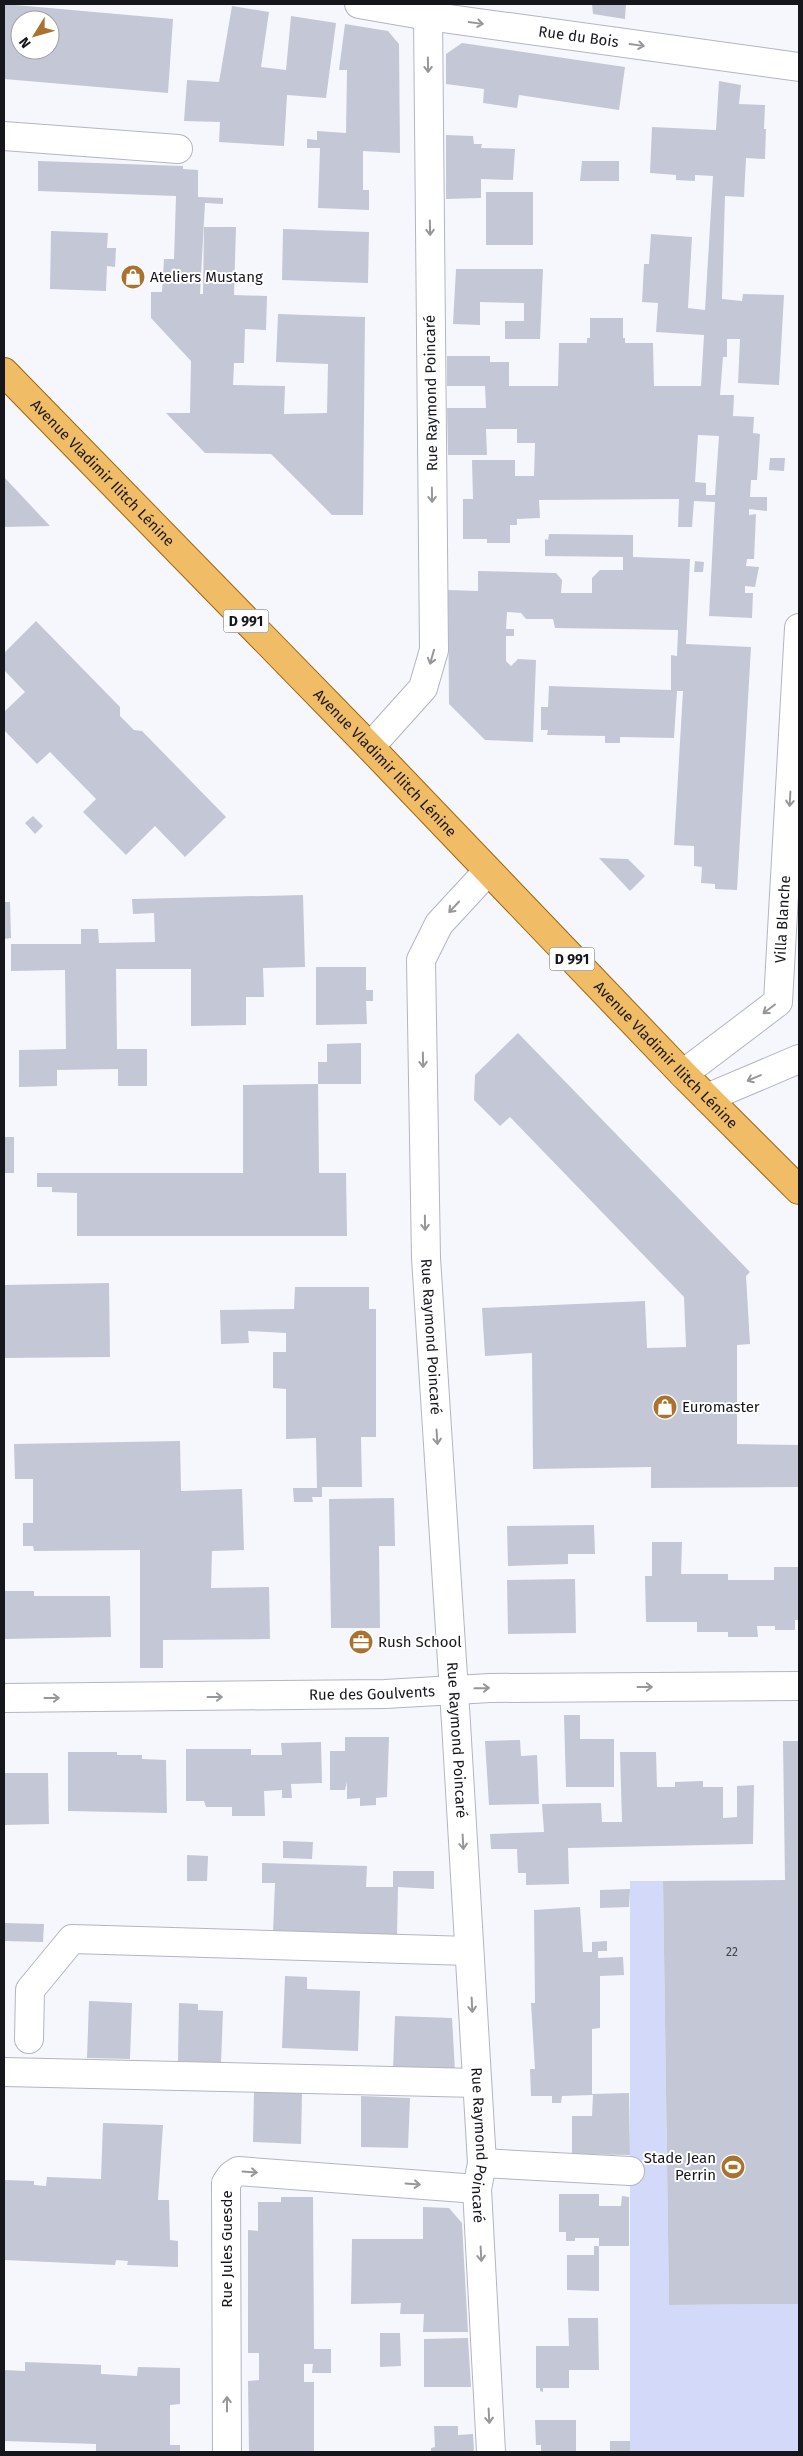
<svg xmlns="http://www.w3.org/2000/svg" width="803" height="2456" font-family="'Fira Sans',sans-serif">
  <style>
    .green { fill: #d2d9f9 }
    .building { fill: #c4c7d5; fill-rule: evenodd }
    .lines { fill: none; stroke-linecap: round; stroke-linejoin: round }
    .minor-casing { stroke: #b2b5c2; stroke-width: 30 }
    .major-casing { stroke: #9e660a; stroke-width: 30 }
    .minor { stroke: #fff; stroke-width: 28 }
    .major { stroke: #f1bc66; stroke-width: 28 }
    .oneway { stroke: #969799 }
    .labels { text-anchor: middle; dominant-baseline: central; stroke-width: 4; stroke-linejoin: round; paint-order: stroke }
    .number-label { font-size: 12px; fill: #42434a }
    .shield { fill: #fff; stroke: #5c5d60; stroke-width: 1 }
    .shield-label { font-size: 14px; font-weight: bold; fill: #16171c }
    .street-label { font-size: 15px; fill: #16171c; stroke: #fff }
    .poi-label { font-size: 15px; fill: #16171c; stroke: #fff; text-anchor: start }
  </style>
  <rect width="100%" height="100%" fill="#f6f7fd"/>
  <path class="green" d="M630 1881H663L669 2305 799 2304V2452H630Z"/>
  <path class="building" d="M4 4 173 19 168 93 4 79ZM20 20H50V50H20Z
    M592 4H626L625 19 593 14Z
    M232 6 269 12 261 67 286 70 291 16 336 23 326 98 287 95 284 146 219 142 220 122 184 121 187 80 219 82Z
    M345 24 388 31 399 44 400 153 363 151V190H369V210L318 208 320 148H307V139L317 140V131L346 133 347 70H339Z
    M462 43 625 67 619 110 519 95 517 108 483 103 484 89 446 84V54Z
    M719 81 741 85 739 104 765 105 764 129H766L765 159 746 158 744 197 725 196 722 299 742 301 743 294 784 295 779 385 738 383 740 339H727V357H723L720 395H734L733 416 754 417 753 433 760 434 757 480H751L750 497H767V511L749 509V515L756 514 754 559H747L746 566 759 567 755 587 745 586V593H753L752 618 709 616 715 502 694 501 692 527H678L679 499 539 500 540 518 517 519V525H510V543H487V539H463V499H473L472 460H515V476H534L535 443H517V429H486L487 455H448L447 408H486L485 386H447V356H490V362H509V386H558L559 343H587V338H590V318H623V338H625V343H653L654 386H701L704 335 656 332 658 303 642 302 644 264H649L651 234 692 237 688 308 705 310 713 176 695 175V181L676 180V175L650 173 652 127 716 130ZM698 435 719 436 715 495H706V483L695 482Z
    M446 135 473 136 474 144H482L481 148 515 149 513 180 481 179V198L446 199Z
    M38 161 183 166V169L198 170V197L223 198V204L205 203 200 294H203L204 227H236L234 295 267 296 266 330 245 329 244 363H234L233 385 285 386 284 414 327 413 328 364 276 362 278 314 365 317 363 515H332L271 454 205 453 166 413H190L191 361 151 318V292H162L164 259H174L176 196 38 191Z
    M582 161H619V181H580Z
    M486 192H533V245H486Z
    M283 229 369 232 368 283 282 280Z
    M51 231 108 233 107 248H116L115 267 107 266 106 291 50 289Z
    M456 269H543L540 339H505V321H524V303L480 302V325L453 324Z
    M770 458H785L784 471 769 470Z
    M4 477 50 526 4 527Z
    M549 534 633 535V557L690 559 686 644 751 647 737 890 715 889V884L701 883 702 867 694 866V846L674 845 683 691H677L674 738 620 737V743H605V736L547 735 548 730H541V707H548L549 686 671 690V655L677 656 678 630 555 628 553 619H526L521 613 507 612 506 629H514V636H506V661L511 666 518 659 536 660 533 742 485 740 449 704 448 590 478 591V571L556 573 562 580 561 593H592V578L600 570H623V557L545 556V539L548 540Z
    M695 561 704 562 703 572H694Z
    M36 621 120 707V716L134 730 142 731 226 817 185 857 155 826 126 855 83 812 96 799 50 752 37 764 4 730V712L25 692 4 670V653Z
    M33 816 43 826 35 834 25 823Z
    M599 858 628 859 645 876 630 891Z
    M303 895 305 967 263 968 264 997H246V1025L191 1026V969H116L117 1049H147V1086H118V1069L57 1070V1086L19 1087V1050L66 1049 65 970 11 971V944H81V929H98L99 943 155 942 154 913 133 914 132 899Z
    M4 902H10L11 938 4 939Z
    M316 967H366V990H373V1001H366L367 1024 316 1025Z
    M518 1033 750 1272 746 1276 750 1344 737 1345V1444L799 1445V1487L651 1488V1467L533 1469 532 1353 485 1356 482 1308 645 1301 647 1348 686 1347 684 1297 510 1117 500 1126 474 1100 475 1075Z
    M361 1043V1084H318V1062H327V1044Z
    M318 1084 319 1173H346L347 1236H77V1193L52 1192V1187H37V1173H243V1085Z
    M4 1137H14V1173H4Z
    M109 1283 110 1357 4 1358V1285Z
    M295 1287H369V1309H376V1437H361L362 1487H322V1497H312L313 1502H294L293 1488H317L316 1438 286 1439V1389L273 1388V1352H286V1333L248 1331 249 1343 221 1344 220 1310 294 1309Z
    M180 1441 181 1491 242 1489 244 1550 212 1551 211 1588 269 1587 270 1639 163 1640V1668H140V1550L34 1551 33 1546H23V1523H33V1479H15L14 1444Z
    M394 1498 395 1546H379L380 1628H331L329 1499Z
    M594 1525 595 1554H568V1564L508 1566 507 1526Z
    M652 1542H682L681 1574H728V1580H774V1567H799V1620H795V1630H775V1626H757L758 1637H728V1632H697V1622H646L645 1576H652Z
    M575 1579 576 1633 508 1634 507 1580Z
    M4 1591H34V1596H110L111 1637 4 1639Z
    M564 1715H580V1739H614V1787H566Z
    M345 1737H389L387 1797 376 1798V1805L360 1806V1798L347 1799V1782L345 1790H330V1751H345Z
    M520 1740 521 1756 537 1755 539 1804 489 1805 485 1741Z
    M783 1741H799V2304L669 2305 663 1881 785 1880Z
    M321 1742 322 1783 291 1784 292 1798H282V1790L264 1791 265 1816H232V1807H206L204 1801H186V1749H251V1755H282L281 1743Z
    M68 1752H117V1755H142V1759L166 1760 167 1813 68 1811Z
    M620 1752H656L657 1787H675V1782L703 1781V1787H723V1818L737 1817V1786L754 1785 753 1844 568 1848 569 1884 526 1885V1873H518L517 1849H491L490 1834 544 1832 542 1804 601 1803 602 1822H622Z
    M4 1773H48L49 1824 4 1825Z
    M283 1841 313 1842 312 1859 283 1858Z
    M187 1855 208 1856 207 1881H187Z
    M262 1863 367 1866 366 1887H393V1871H434V1889L398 1887 397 1935 273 1932 275 1883H262Z
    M630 1889 629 1907 600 1908V1890Z
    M580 1907 583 1952H592V1942L607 1941V1951H598V1958L623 1957 624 1975 600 1976V2028L592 2029V2094L629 2093 630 2155 572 2154V2116H592L593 2095 562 2096 561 2103H552V2096H531L530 2069H535L531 2003H535L534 1910Z
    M4 1923 44 1924 43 1942 4 1941Z
    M285 1976 307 1977V1989L360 1991 358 2051 282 2048Z
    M89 2001 132 2003 130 2059 87 2058Z
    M179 2003 198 2004V2010L223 2011 221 2063 178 2061Z
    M395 2016 452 2018 455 2071 393 2069Z
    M254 2091 302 2093 301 2144 253 2142Z
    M361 2096 410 2098 408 2148 361 2147Z
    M103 2123 163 2125 158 2200H169L170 2240 178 2241V2267L127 2265 128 2261 116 2260 115 2265 4 2260V2180L34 2181V2185L46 2186 47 2177 101 2179Z
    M559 2194H599V2206H621L622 2196 629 2197V2246H599V2238H575V2241H566V2232H559Z
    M281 2197H313L314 2349H331V2373H312L313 2364H304V2382H314V2452H249L248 2381 259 2380V2353H248V2230L258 2231V2202H281Z
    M423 2207 449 2208 462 2223 468 2332H423L424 2314H400L401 2303 351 2304 352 2239H423Z
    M594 2246H599V2291L567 2290V2255H594Z
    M568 2318H598L599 2370H569V2388H543V2392L540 2391V2388H536V2346H569Z
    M380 2333H400L401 2366 380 2367Z
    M468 2338 471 2387H424V2339Z
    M25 2362 101 2365V2374L137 2376 138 2367 180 2368V2404L170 2405V2445H180V2452H96V2444L4 2441V2370L25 2371Z
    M535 2420H576V2452H541V2445H536Z
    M434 2426H458V2435L473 2434 474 2452H431V2448L435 2447Z
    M610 2441H630V2452H610Z"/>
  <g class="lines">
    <defs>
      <g id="minor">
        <path id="s1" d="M359 4 428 16 799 67"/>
        <path d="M4 136 178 149"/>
        <path d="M370 747 423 688 434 650 428 16"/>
        <path id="s2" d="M487 872 439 924 421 960 426 1258 456 1723 482 2163 477 2189 491 2452"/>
        <path id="s3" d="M683 1074 778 1002 799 628"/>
        <path d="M707 1098 799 1059"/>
        <path id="s4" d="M4 1698 385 1694 490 1688 799 1686"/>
        <path d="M29 2039 30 1990 72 1939 469 1951"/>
        <path d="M4 2072 477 2083"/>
        <path d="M482 2163 630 2171"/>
        <path d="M227 2452 226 2183 231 2176 238 2171 477 2189"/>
      </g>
      <g id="major">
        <path id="s5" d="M4 372 370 747 683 1074 799 1190"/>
      </g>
    </defs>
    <use href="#minor" class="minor-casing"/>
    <use href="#major" class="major-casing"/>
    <use href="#minor" class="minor"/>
    <use href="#major" class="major"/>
  </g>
  <defs><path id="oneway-shaft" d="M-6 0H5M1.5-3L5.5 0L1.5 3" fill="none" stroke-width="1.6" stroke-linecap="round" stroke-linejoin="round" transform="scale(1.25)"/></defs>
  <g class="oneway">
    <use href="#oneway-shaft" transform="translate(476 23) rotate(8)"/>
    <use href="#oneway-shaft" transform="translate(637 45) rotate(8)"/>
    <use href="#oneway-shaft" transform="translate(428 65) rotate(89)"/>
    <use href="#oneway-shaft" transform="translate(430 228) rotate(89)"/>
    <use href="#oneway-shaft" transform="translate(432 495) rotate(89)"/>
    <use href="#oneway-shaft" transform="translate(432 657) rotate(106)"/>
    <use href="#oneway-shaft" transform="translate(790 799) rotate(93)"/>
    <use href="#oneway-shaft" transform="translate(454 907) rotate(133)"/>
    <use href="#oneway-shaft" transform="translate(769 1009) rotate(143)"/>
    <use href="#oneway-shaft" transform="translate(423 1060) rotate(89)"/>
    <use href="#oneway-shaft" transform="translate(754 1078) rotate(157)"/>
    <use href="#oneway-shaft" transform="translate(425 1223) rotate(89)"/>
    <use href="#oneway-shaft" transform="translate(437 1437) rotate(86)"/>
    <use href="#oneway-shaft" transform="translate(645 1687)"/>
    <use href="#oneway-shaft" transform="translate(482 1688) rotate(-1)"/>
    <use href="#oneway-shaft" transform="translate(215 1697)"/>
    <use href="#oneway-shaft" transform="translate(52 1698)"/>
    <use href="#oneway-shaft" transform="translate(463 1842) rotate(87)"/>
    <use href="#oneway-shaft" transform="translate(472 2005) rotate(87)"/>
    <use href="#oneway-shaft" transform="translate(250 2172) rotate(4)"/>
    <use href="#oneway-shaft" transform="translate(413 2184) rotate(4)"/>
    <use href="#oneway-shaft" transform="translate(481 2254) rotate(87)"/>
    <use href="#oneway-shaft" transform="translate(227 2404) rotate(-90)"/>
    <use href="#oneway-shaft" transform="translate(489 2416) rotate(87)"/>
  </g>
  <defs>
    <symbol id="shop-disc" viewBox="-11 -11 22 22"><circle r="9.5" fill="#a9722f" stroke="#fff"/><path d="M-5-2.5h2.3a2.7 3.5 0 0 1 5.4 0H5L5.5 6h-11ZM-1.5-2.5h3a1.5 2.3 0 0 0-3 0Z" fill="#fff"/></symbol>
    <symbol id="office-disc" viewBox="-11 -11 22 22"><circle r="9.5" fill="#a9722f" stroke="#fff"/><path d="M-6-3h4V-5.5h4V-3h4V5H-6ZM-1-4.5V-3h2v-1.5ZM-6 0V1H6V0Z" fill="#fff"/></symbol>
    <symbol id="stadium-disc" viewBox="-11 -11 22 22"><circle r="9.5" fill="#a9722f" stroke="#fff"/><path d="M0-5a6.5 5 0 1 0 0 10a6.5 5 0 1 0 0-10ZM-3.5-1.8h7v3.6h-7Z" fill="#fff"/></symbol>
  </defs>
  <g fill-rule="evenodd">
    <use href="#shop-disc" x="119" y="263" width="28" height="28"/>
    <use href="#shop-disc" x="651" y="1393" width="28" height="28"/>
    <use href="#office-disc" x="347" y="1628" width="28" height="28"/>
    <use href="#stadium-disc" x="719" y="2153" width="28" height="28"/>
  </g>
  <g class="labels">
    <g class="number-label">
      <text x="732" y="1952">22</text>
    </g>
    <g class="shield">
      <rect x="223.5" y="609.5" width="45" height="23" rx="4"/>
      <rect x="549.5" y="947.5" width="45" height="23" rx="4"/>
    </g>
    <g class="shield-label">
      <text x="246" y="621">D 991</text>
      <text x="572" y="959">D 991</text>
    </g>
    <g class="street-label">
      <text stroke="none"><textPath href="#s1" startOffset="222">Rue du Bois</textPath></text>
      <text transform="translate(431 393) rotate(-91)">Rue Raymond Poincaré</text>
      <text stroke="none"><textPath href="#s5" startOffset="141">Avenue Vladimir Ilitch Lénine</textPath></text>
      <text stroke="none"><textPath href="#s5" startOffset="546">Avenue Vladimir Ilitch Lénine</textPath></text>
      <text stroke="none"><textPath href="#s3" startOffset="202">Villa Blanche</textPath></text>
      <text stroke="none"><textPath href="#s5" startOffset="951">Avenue Vladimir Ilitch Lénine</textPath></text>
      <text stroke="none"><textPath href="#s2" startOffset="488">Rue Raymond Poincaré</textPath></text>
      <text stroke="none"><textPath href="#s4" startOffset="368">Rue des Goulvents</textPath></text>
      <text stroke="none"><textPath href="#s2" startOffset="892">Rue Raymond Poincaré</textPath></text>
      <text stroke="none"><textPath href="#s2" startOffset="1298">Rue Raymond Poincaré</textPath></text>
      <text transform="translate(227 2249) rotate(-90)">Rue Jules Guesde</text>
    </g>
    <g class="poi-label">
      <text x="150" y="277">Ateliers Mustang</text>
      <text x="682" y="1407">Euromaster</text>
      <text x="378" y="1642">Rush School</text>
      <text x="716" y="2158" text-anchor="end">Stade Jean<tspan x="716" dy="17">Perrin</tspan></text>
    </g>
  </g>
  <rect width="803" height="2456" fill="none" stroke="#16171c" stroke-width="10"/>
  <g transform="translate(35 35) rotate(233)"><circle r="24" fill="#ffffff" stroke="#a2a2a4"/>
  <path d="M0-4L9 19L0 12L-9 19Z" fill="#a9722f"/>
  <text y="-8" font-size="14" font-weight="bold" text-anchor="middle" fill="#16171c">N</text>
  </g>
</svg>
